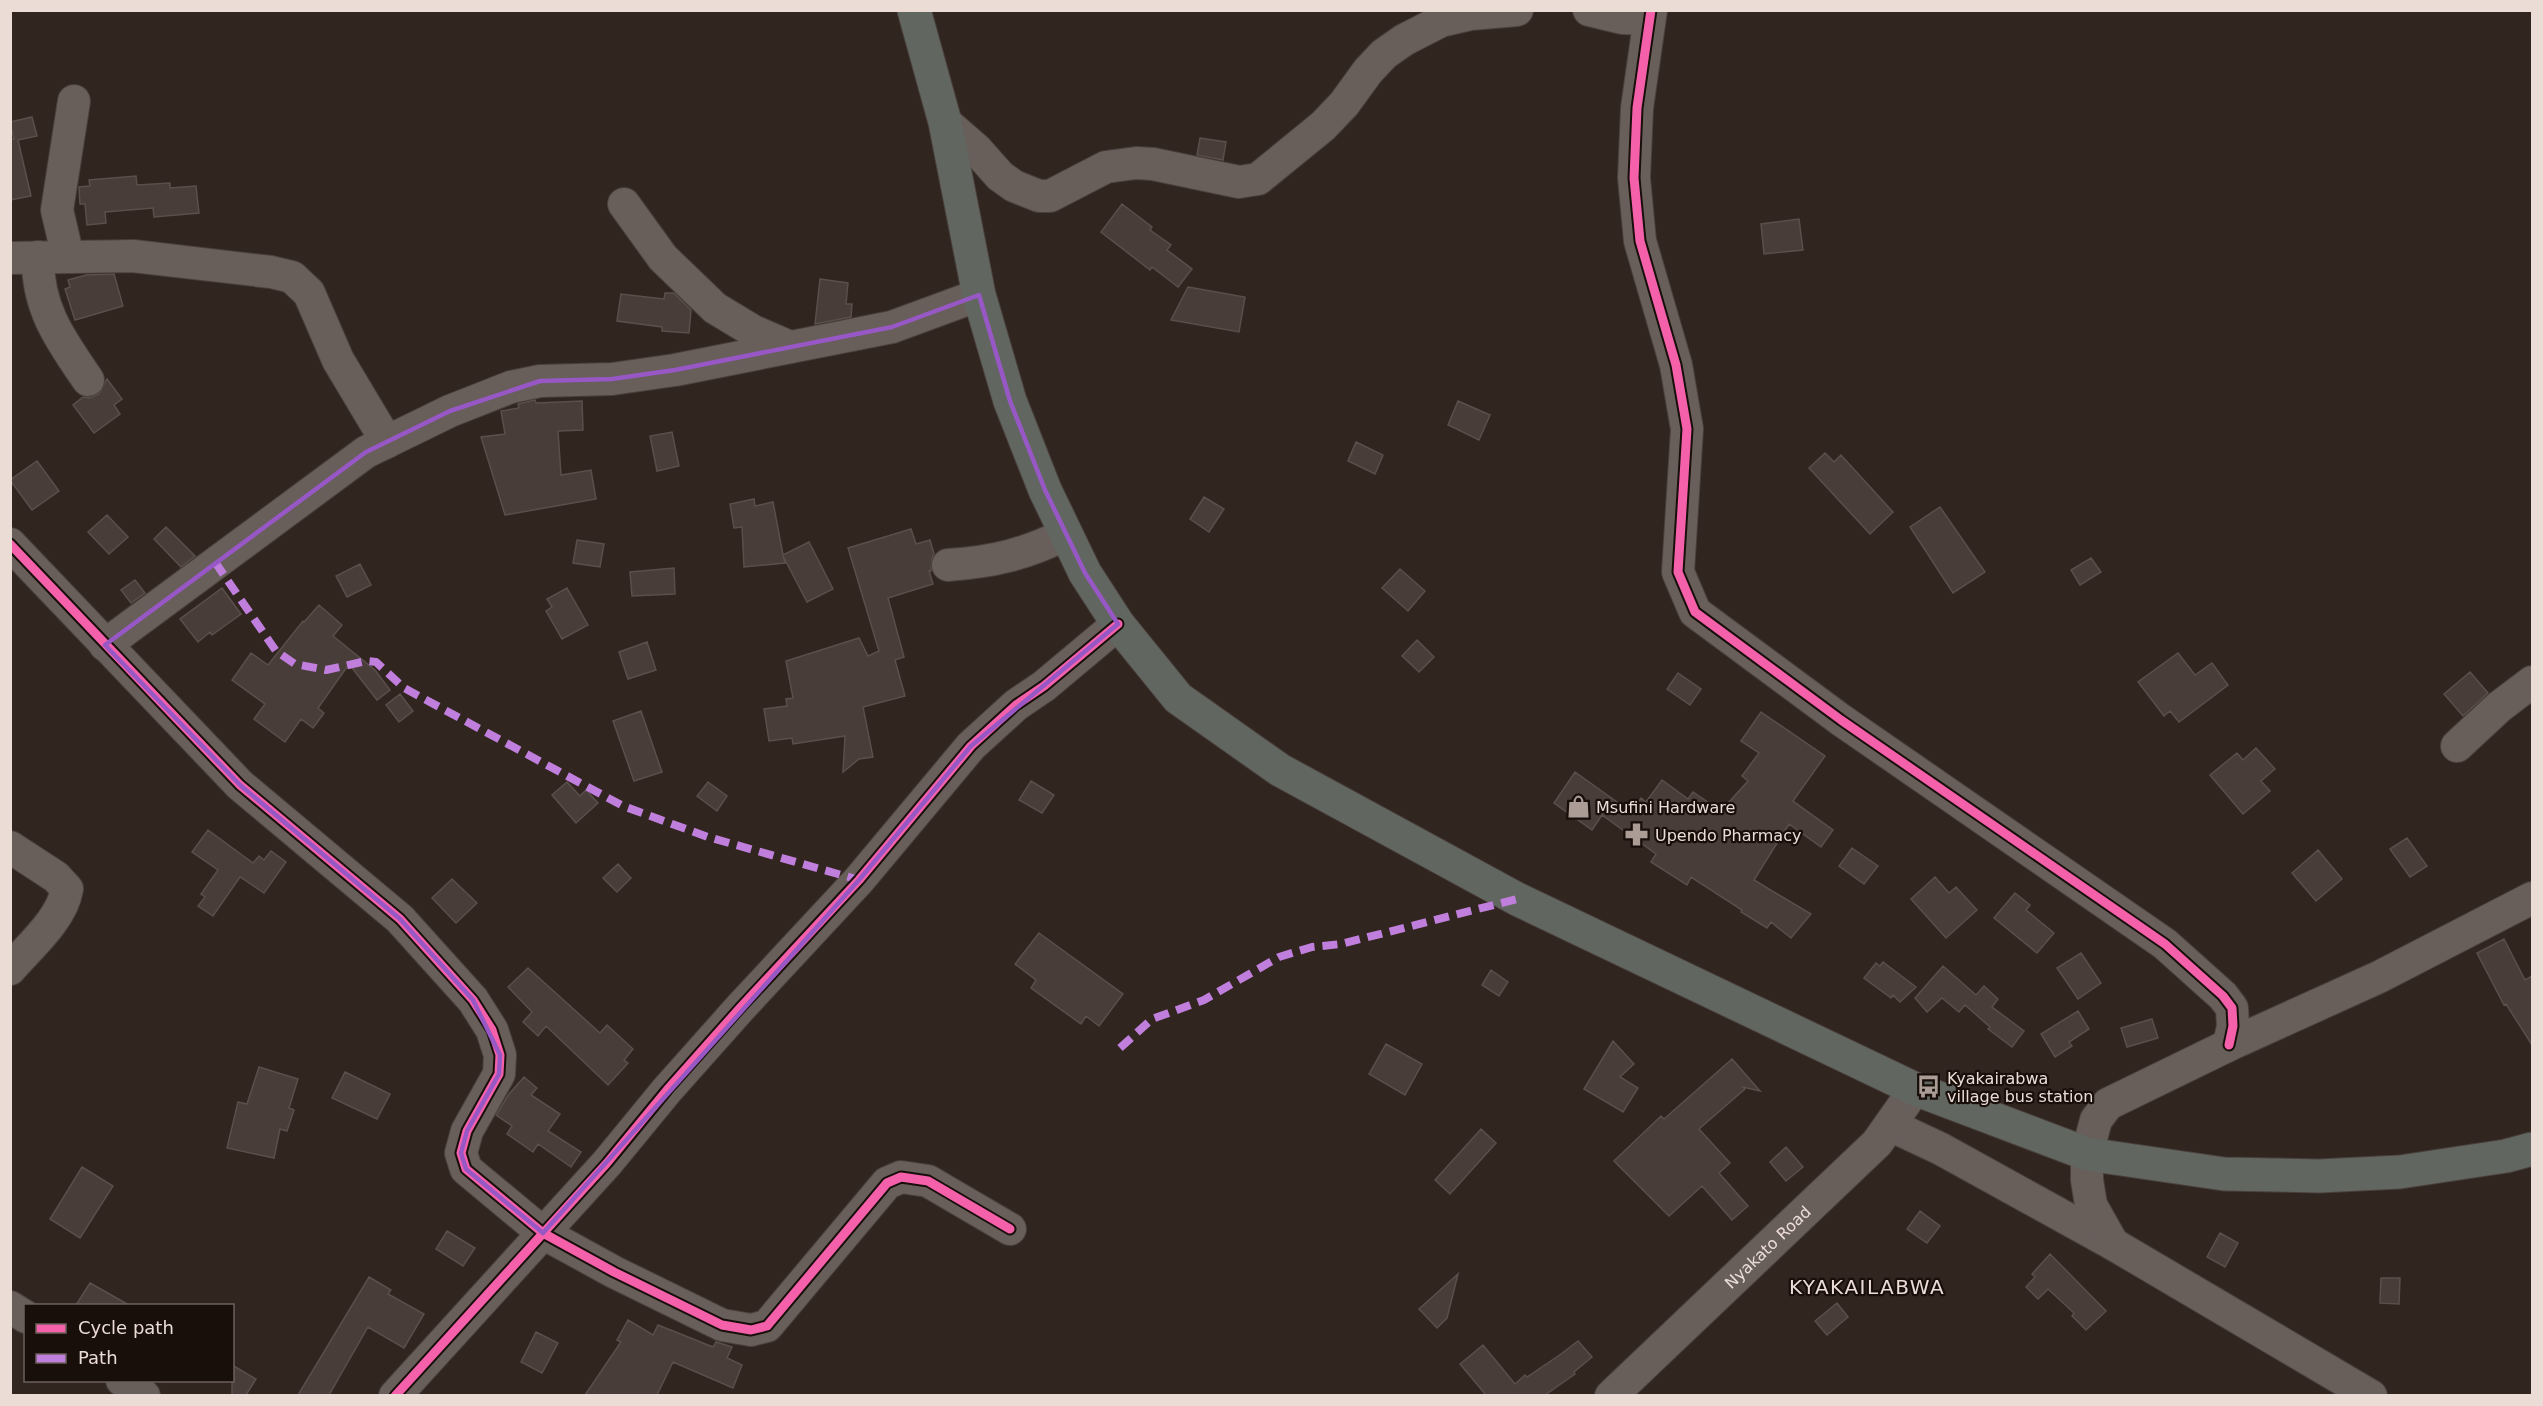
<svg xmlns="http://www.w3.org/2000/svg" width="2543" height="1406" font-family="'DejaVu Sans',sans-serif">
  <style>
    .building { fill: #483d39; stroke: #5b4f4b; stroke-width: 1.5 }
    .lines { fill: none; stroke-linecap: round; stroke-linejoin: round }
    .minor-casing { stroke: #4a403c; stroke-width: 34 }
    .highway-casing { stroke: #4a403c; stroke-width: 35 }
    .minor { stroke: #685e5a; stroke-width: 32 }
    .highway { stroke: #626661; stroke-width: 33 }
    .quiet { stroke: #c07fdc; stroke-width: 8; stroke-dasharray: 15 8; stroke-linecap: butt }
    .cycleway-casing { stroke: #180e0a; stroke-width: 13 }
    .cycleway { stroke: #f560ab; stroke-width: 9 }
    .marked { fill: none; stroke: #9758c5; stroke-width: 4.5; stroke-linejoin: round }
    .labels { text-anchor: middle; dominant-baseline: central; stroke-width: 4.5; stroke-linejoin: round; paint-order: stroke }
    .poi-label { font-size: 16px; fill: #ecdcd6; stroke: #180e0a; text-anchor: start }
    .street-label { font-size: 16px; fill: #ecdcd6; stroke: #180e0a }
    .quarter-label { font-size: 20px; letter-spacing: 1.5px; fill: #ecdcd6; stroke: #180e0a }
  </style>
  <rect width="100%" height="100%" fill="#312520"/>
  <path class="building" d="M32 117 37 136 18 140 31 196 10 200V139H14L10 122Z
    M1200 138 1226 142 1223 160 1197 155Z
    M136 176 137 185 170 183V188L196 186 199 213 154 217 153 208 105 212 106 223 87 225 85 204H80L79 187 90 186 89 180Z
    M1122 204 1152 227 1150 230 1171 245 1167 250 1192 269 1178 287 1152 267 1150 270 1101 232Z
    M1799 219 1803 250 1764 254 1761 224Z
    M114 274 123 306 75 320 65 289 70 287 68 280 86 275Z
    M820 279 848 283 846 304H852L851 317 815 324Z
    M1188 287 1245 297 1239 332 1171 320Z
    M665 293H674L691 310 689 333 662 331V327L617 321 621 294 664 299Z
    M107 379 122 399 114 405 120 414 94 433 73 405 83 397 90 398 99 394Z
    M535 400 536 403 582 401 583 430 558 431 561 475 591 470 596 499 505 515 481 437 505 434 501 411 519 408 518 404Z
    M1458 401 1490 415 1479 440 1448 425Z
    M672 432 679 466 657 471 650 436Z
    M1356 442 1383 455 1375 474 1348 461Z
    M1825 453 1834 462 1841 455 1893 512 1870 534 1809 468Z
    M37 461 59 491 32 510 10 480Z
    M1204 497 1224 509 1209 532 1190 519Z
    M754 499 755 506 773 502 783 555 809 542 833 589 807 602 783 556 785 563 744 567 742 527 734 528 730 504Z
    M1940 507 1985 572 1953 593 1910 527Z
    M107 515 128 537 109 554 88 532Z
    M166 527 195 556 181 567 154 539Z
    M911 529 916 544 930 540 934 554 932 558 931 571H929L933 584 888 598 904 657 895 660 905 696 863 707 873 757 859 759 843 772 845 736 793 744 792 738 769 741 764 709 787 706 786 699 793 698 786 661 859 638 868 656 879 651 848 548Z
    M577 540 604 544 600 567 573 563Z
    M2091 558 2101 572 2080 585 2071 570Z
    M360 564 371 585 347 597 336 576Z
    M674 568 675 594 632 596 630 572Z
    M1400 569 1425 591 1408 611 1382 588Z
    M135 580 145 593 131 603 121 590Z
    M222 588 241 614 212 635 210 632 198 642 180 619Z
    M567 588 588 625 562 639 546 611 552 607 547 599Z
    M319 605 342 625 333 636 375 670 390 690 377 700 349 664 318 708 324 713 313 728 301 719 285 742 254 719 265 704 232 680 251 653 268 665 303 621 304 622Z
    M1417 640 1434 657 1419 672 1402 656Z
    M647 642 656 670 628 679 619 652Z
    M2178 653 2195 675 2212 663 2228 685 2179 722 2170 711 2164 716 2138 682Z
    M2470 672 2488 693 2463 716 2444 694Z
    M1678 673 1701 689 1690 705 1667 689Z
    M400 694 413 711 399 722 386 705Z
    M641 711 662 772 634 781 613 721Z
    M1761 712 1825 756 1793 801 1833 830 1821 847 1789 824 1754 880 1811 914 1791 938 1771 922 1767 928 1741 912 1742 910 1691 877 1687 885 1651 862 1656 854 1602 815 1592 830 1554 803 1575 772 1631 812 1641 798 1646 802 1662 780 1688 799 1693 792 1721 811 1748 781 1742 776 1759 753 1741 741Z
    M2256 748 2275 769 2261 781 2270 791 2243 814 2210 775 2237 753 2243 760Z
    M1031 781 1054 795 1042 813 1019 800Z
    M567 782 580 796 586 790 598 803 576 823 552 795Z
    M708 782 727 796 717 811 697 796Z
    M208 830 253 863 259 856 264 860 271 851 286 862 264 893 240 877 213 916 198 906 205 897 201 894 218 870 192 852Z
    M2407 838 2427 866 2410 877 2390 849Z
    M1852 848 1878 866 1864 884 1839 866Z
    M2318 850 2342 879 2316 901 2292 873Z
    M618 864 631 878 617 892 603 878Z
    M1935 877 1949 893 1956 887 1977 910 1946 938 1911 899Z
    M452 879 477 903 456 923 432 898Z
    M2015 893 2030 905 2026 910 2054 933 2037 953 1994 918Z
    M1039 933 1123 994 1099 1026 1086 1016 1081 1024 1031 988 1036 980 1015 964Z
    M2504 939 2525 980 2532 976V1045L2506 1004 2504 1005 2477 953Z
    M2081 953 2101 983 2078 999 2057 968Z
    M1883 962 1916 987 1900 1002 1893 995 1891 998 1864 978 1876 963 1880 966Z
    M1943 966 1976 995 1984 986 1998 999 1992 1007 2024 1031 2012 1047 1988 1029 1990 1027 1965 1005 1959 1012 1942 998 1927 1012 1915 998Z
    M528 968 600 1033 607 1025 633 1049 624 1060 628 1063 608 1085 546 1026 538 1036 523 1022 532 1012 508 987Z
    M1491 970 1508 982 1499 996 1482 985Z
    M2078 1011 2089 1029 2069 1042 2072 1046 2055 1057 2041 1034Z
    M2152 1019 2158 1038 2127 1047 2121 1028Z
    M1613 1041 1634 1064 1620 1077 1638 1088 1623 1112 1584 1089Z
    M1386 1044 1422 1064 1405 1095 1369 1074Z
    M1732 1059 1760 1091 1743 1087 1745 1089 1699 1129 1730 1163 1719 1173 1748 1206 1732 1220 1702 1186 1669 1216 1614 1161 1661 1116 1664 1119Z
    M259 1067 298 1079 289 1108 294 1110 287 1131 280 1129 274 1158 227 1148 238 1102 247 1104Z
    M345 1072 390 1094 377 1119 332 1098Z
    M524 1077 537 1088 531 1095 560 1114 548 1131 581 1152 571 1167 538 1144 533 1152 507 1134 512 1126 496 1115 509 1094Z
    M1481 1129 1496 1143 1450 1194 1435 1180Z
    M1786 1147 1803 1167 1786 1181 1770 1162Z
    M82 1167 113 1186 80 1238 50 1219Z
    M1920 1211 1940 1226 1927 1243 1907 1229Z
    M447 1231 475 1248 463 1266 436 1249Z
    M2220 1233 2238 1243 2225 1267 2207 1257Z
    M2050 1254 2106 1311 2086 1330 2072 1316 2074 1313 2048 1289 2038 1299 2026 1287 2035 1277 2032 1274Z
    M1458 1274 1447 1318 1437 1328 1419 1309Z
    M369 1277 391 1290 388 1294 424 1314 404 1348 368 1327 329 1395H298Z
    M2381 1278H2400L2399 1304 2380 1303Z
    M90 1283 129 1305H76Z
    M1837 1303 1848 1317 1827 1335 1815 1321Z
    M628 1320 653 1335 658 1325 713 1347 716 1342 732 1347 727 1358 742 1365 733 1388 673 1362 657 1395H585L621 1342 617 1340Z
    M536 1332 558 1343 542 1373 521 1362Z
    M1578 1341 1592 1357 1574 1372 1575 1374 1545 1395H1486L1460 1364 1483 1345 1515 1384 1525 1375 1527 1377 1561 1354Z
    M232 1365 256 1379 246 1395H232Z"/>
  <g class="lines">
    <defs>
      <g id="minor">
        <path d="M1589 10 1622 18 1649 19"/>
        <path d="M1651 10 1637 108 1634 178 1640 241 1676 365 1687 429 1678 572 1695 612 1841 720 2165 944 2223 996 2232 1008 2233 1026 2229 1045"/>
        <path d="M945 122 976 149 1000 176 1014 186 1039 196H1050L1106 167 1136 163 1153 164 1239 182 1258 179 1323 126 1344 104 1368 71 1384 54 1404 40 1441 21 1471 14 1517 10"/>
        <path d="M624 204 663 258 715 308 753 331 790 347"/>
        <path d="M38 257C37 308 60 339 88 380"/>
        <path d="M68 257 57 210 74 101"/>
        <path d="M10 258 133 256 271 272 292 277 309 293 338 360 387 442"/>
        <path d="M10 544 240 785 400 919 473 1000 492 1030 500 1055 499 1074 467 1131 461 1153 466 1169 543 1233 614 1272 722 1325 751 1330 767 1326 887 1183 901 1177 928 1181 1010 1229"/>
        <path d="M948 565C993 562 1026 554 1066 534"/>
        <path d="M105 645 366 452 450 411 511 387 540 381 612 379 675 370 892 327 979 295"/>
        <path d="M2457 746 2499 707 2532 682"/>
        <path d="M10 847 56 877 67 889C62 919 30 946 10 969"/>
        <path d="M1890 1125 1941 1149 2113 1244"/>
        <path d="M10 1307 26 1317"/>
        <path d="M122 1380 144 1396"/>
        <path d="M395 1396 607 1163 667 1090 740 1008 859 880 971 746 1016 705 1044 686 1118 624"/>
        <path id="s1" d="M1611 1396 1877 1143 1915 1089"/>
        <path d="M2371 1396 2113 1244 2091 1205 2087 1180V1154L2096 1120 2108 1104 2229 1045 2379 977 2532 898"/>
      </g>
      <path id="highway" d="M914 10 945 122 979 295 1010 401 1045 490 1085 573 1118 624 1178 698 1280 770 1517 899 1915 1089 2087 1154 2224 1174 2319 1176 2400 1172 2506 1156 2532 1149"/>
    </defs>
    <use href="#minor" class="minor-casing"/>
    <use href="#highway" class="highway-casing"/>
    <use href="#minor" class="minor"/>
    <use href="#highway" class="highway"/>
    <path class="quiet" d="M215 562 276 651 295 664 326 670 366 661 376 662 404 688 623 806 708 837 859 880
      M1120 1048 1152 1019 1204 1000 1279 957 1312 947 1341 944 1517 899"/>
    <defs>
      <path id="cycleway" d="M1651 10 1637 108 1634 178 1640 241 1676 365 1687 429 1678 572 1695 612 1841 720 2165 944 2223 996 2232 1008 2233 1026 2229 1045
        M10 544 240 785 400 919 473 1000 492 1030 500 1055 499 1074 467 1131 461 1153 466 1169 543 1233 614 1272 722 1325 751 1330 767 1326 887 1183 901 1177 928 1181 1010 1229
        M395 1396 607 1163 667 1090 740 1008 859 880 971 746 1016 705 1044 686 1118 624"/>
    </defs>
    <use href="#cycleway" class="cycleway-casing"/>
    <use href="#cycleway" class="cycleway"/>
  </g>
  <path class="marked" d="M979 295 1010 401 1045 490 1085 573 1118 624 971 746 859 880 543 1233 466 1169 461 1153 467 1131 499 1074 500 1055 473 1000 400 919 240 785 105 645 366 452 450 411 540 381 612 379 675 370 892 327Z"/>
  <defs>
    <symbol id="shop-bare" viewBox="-9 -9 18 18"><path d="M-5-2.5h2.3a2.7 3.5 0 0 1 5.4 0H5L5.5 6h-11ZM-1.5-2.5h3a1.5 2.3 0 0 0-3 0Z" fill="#ab9c96" stroke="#180e0a" stroke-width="2.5" paint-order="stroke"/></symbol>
    <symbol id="pharmacy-bare" viewBox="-9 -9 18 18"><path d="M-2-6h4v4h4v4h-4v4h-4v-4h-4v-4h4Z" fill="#ab9c96" stroke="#180e0a" stroke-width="2.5" paint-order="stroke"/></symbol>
    <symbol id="bus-bare" viewBox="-9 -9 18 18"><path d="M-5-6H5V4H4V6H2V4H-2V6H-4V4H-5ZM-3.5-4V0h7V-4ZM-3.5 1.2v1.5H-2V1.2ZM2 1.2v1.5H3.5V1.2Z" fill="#ab9c96" stroke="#180e0a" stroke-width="2.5" paint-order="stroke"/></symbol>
  </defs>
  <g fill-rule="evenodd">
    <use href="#shop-bare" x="1562" y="790" width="33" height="33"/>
    <use href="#pharmacy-bare" x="1620" y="818" width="33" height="33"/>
    <use href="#bus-bare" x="1912" y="1070" width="33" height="33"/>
  </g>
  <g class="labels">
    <g class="poi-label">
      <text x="1596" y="807">Msufini Hardware</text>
      <text x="1655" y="835">Upendo Pharmacy</text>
      <text x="1947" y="1078">Kyakairabwa<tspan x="1947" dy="18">village bus station</tspan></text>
    </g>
    <g class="street-label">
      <text stroke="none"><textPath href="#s1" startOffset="216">Nyakato Road</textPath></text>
    </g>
    <g class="quarter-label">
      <text x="1867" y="1287">KYAKAILABWA</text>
    </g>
  </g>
  <rect width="2543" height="1406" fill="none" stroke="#ecdcd6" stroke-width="24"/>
  <rect x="24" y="1304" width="210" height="78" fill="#180e0a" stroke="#6d605c" stroke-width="1.5"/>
  <rect x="36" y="1324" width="30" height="9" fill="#f560ab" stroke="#6d605c" stroke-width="1.5"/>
  <text x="78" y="1334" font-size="18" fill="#ecdcd6">Cycle path</text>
  <rect x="36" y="1354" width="30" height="9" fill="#c07fdc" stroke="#6d605c" stroke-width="1.5"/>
  <text x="78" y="1364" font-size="18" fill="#ecdcd6">Path</text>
</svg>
